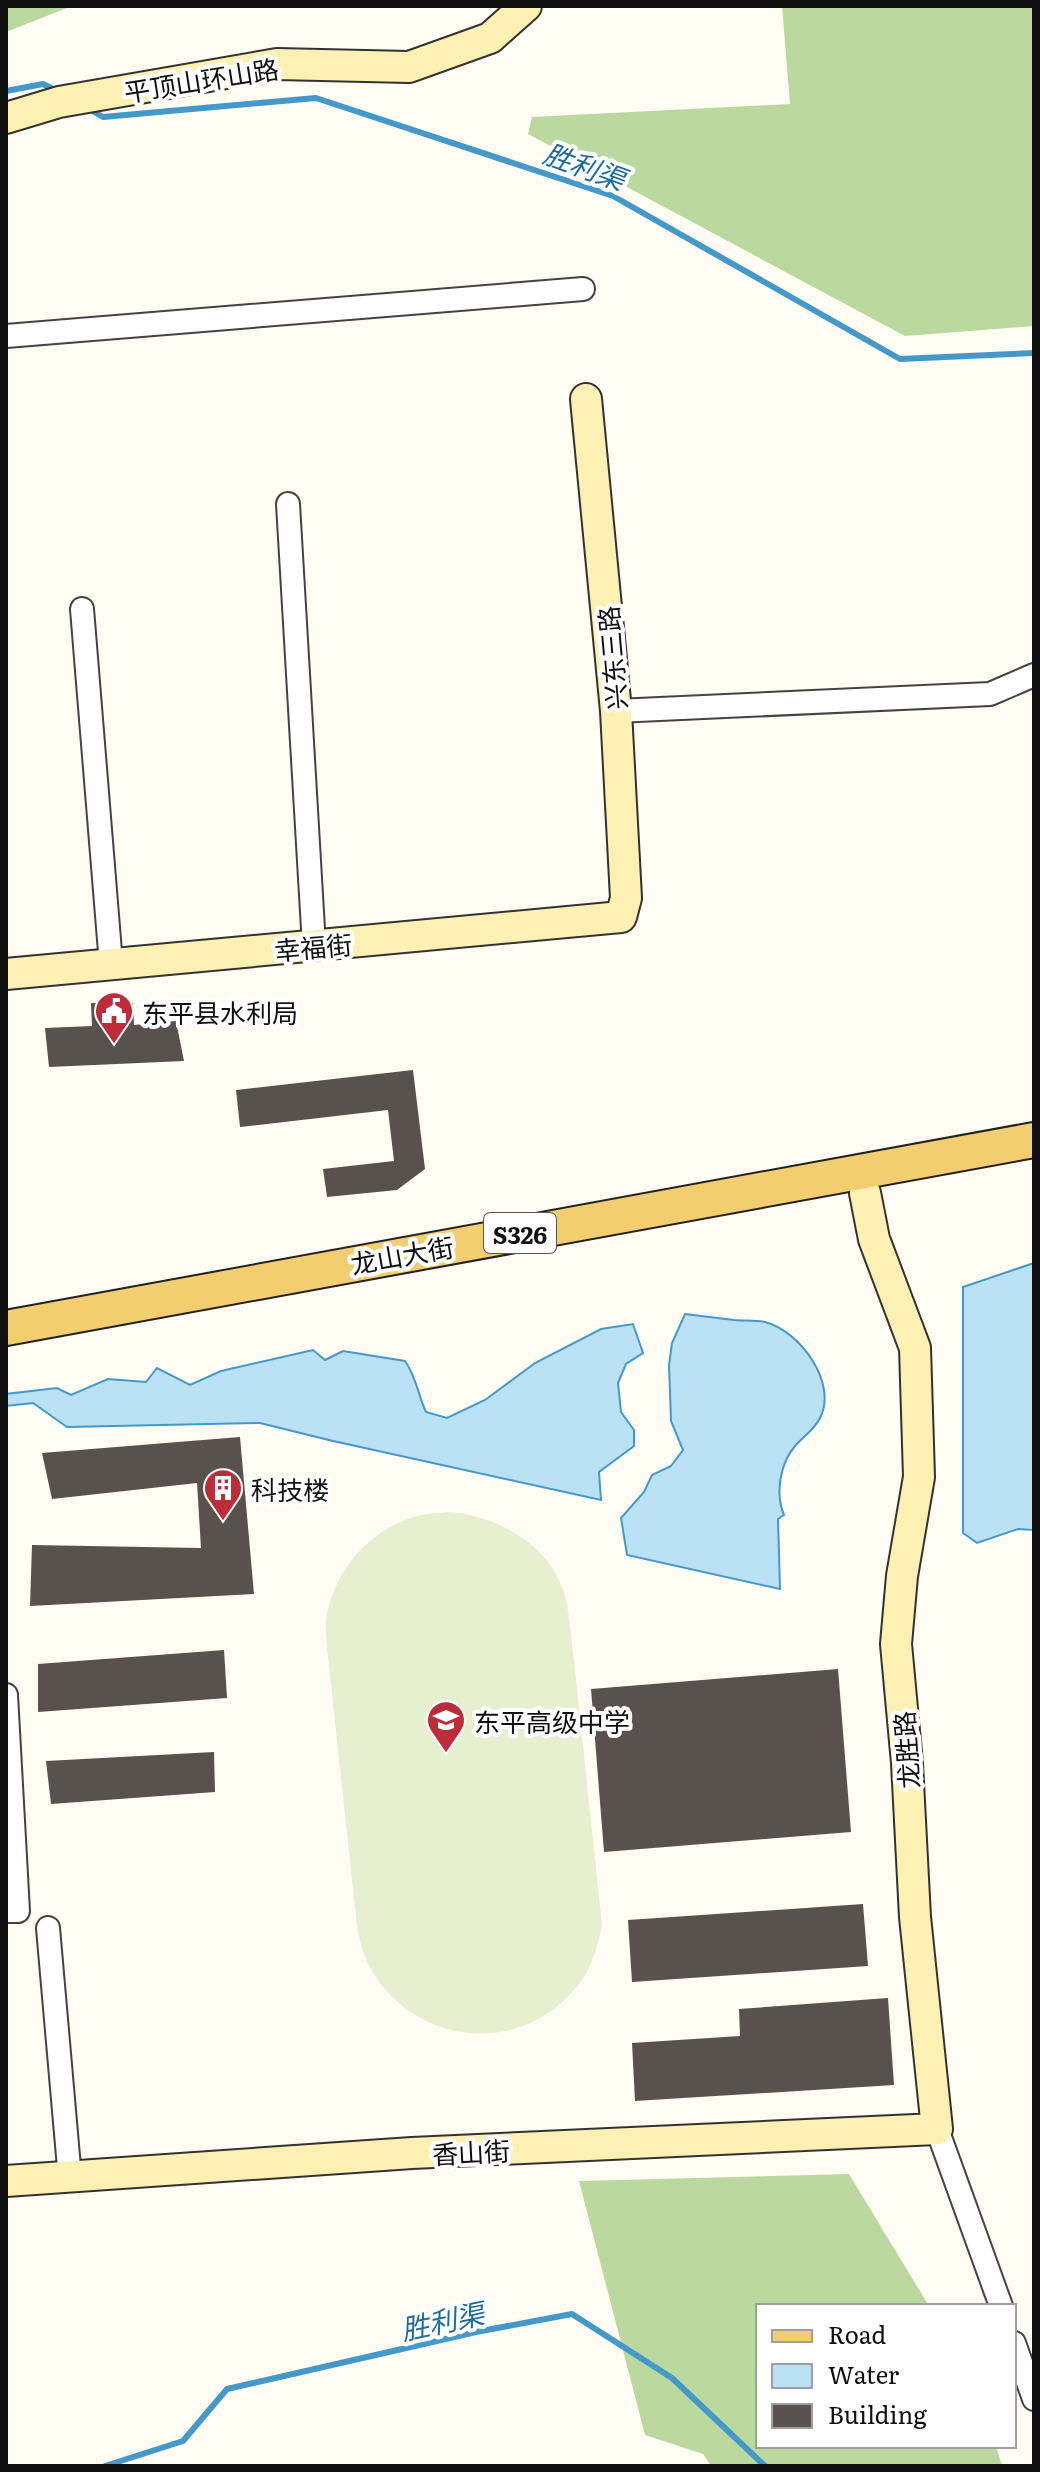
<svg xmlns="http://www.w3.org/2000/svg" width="1040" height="2472" font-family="Literata,'Noto Sans SC',serif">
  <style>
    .forest { fill: #bbd99e }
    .pitch { fill: #e6f0d0 }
    .water { fill: #bbe1f4; stroke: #4499c9; stroke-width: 2 }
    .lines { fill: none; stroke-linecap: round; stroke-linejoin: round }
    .stream { stroke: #4499c9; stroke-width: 6 }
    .building { fill: #59514d }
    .street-casing { stroke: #434343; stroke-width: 26 }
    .secondary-casing { stroke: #323232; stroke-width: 34 }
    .primary-casing { stroke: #212121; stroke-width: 38 }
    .street { stroke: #fff; stroke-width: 22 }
    .secondary { stroke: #fcf1b2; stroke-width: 30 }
    .primary { stroke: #f3ce70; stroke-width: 34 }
    .labels { text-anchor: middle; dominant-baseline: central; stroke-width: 8; stroke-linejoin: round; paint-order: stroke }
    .shield { fill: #fff; stroke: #585858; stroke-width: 2 }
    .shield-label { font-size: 24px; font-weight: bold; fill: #101010 }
    .street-label { font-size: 26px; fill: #101010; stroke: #fff }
    .poi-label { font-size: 26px; fill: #101010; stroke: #fff; text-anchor: start }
    .water-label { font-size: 28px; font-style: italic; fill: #1d6b9f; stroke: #fff }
  </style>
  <rect width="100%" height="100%" fill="#fffcf4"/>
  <path class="forest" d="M6 6H72L6 32Z
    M782 6H1034V326L905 336 528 134 532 117 790 104Z
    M849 2174 929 2306H758V2446H996L1002 2466H711L703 2454 645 2435 579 2181Z"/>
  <path class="pitch" d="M451 1512C499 1517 551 1545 565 1596 568 1607 569 1620 571 1633L602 1925C598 1943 594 1961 584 1977 531 2055 423 2051 373 1973 364 1959 360 1942 357 1926L328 1657C327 1645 325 1632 326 1620 333 1572 368 1531 414 1517 425 1513 439 1513 451 1512Z"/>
  <path class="water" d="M1034 1263V1530L1018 1529 977 1543 963 1533V1287Z
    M685 1314C701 1316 718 1318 734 1320 744 1321 755 1320 765 1322 800 1331 838 1383 820 1418 814 1430 805 1435 796 1445 780 1462 775 1494 784 1515L778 1519 780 1589 627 1555 621 1518 644 1492 652 1475 671 1466 683 1450 671 1421 669 1365 672 1343Z
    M633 1324 643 1353 626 1364 618 1383 621 1412 634 1430V1446L599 1472 601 1500 333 1441 260 1423 67 1427 33 1403 6 1406V1394L57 1388 71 1395 108 1379 146 1382 157 1368 190 1385 221 1371 313 1350 325 1360 343 1351 405 1361C416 1376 418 1395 426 1412L447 1418 485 1400 535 1363 601 1329Z"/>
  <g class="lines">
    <path class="stream" d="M6 91 43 84 51 88
      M94 112 103 117 316 98 613 196 900 359 1034 353
      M105 2466 183 2441 227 2389 476 2332 572 2314 672 2378 765 2466"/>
  </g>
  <path class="building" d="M91 1003H133L134 1025 176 1021 184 1061 49 1067 45 1028 92 1026Z
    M413 1070 425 1169 397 1190 327 1197 323 1169 394 1161 388 1110 240 1127 236 1090Z
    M240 1437 254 1594 30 1606 32 1545 201 1548 197 1483 52 1499 42 1453Z
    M224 1650 227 1698 38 1712V1664Z
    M838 1669 851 1832 604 1852 591 1689Z
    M214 1752 215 1792 51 1804 46 1761Z
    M863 1904 868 1966 632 1982 628 1920Z
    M888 1998 894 2085 635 2101 632 2043 740 2036 739 2009Z"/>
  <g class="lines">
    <defs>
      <path id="street" d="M6 336 583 289
        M288 504 314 946
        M82 609 111 964
        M616 711 990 694 1034 675
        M6 1695 18 1911H6
        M48 1928 70 2179
        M937 2129 1001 2306
        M1014 2343 1034 2399"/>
      <path id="secondary" d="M6 118 59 102 277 64 409 67 490 38 526 6
        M6 974 621 917 626 898 616 711 586 399
        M6 2181 412 2153 937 2129 915 1917 907 1763 896 1644 902 1576 919 1477 915 1348 874 1239 865 1193"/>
      <path id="primary" d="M6 1328 1034 1140"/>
    </defs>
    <use href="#street" class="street-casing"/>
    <use href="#secondary" class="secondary-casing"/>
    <use href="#primary" class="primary-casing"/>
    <use href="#street" class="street"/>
    <use href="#secondary" class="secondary"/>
    <use href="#primary" class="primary"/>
  </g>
  <defs>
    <symbol id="civic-pin" viewBox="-11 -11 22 30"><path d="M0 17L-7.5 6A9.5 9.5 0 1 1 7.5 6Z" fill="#bd2c39" stroke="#fff"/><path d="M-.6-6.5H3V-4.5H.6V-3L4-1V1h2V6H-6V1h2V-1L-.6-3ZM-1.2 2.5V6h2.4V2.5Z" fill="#fff"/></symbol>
    <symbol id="building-pin" viewBox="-11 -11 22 30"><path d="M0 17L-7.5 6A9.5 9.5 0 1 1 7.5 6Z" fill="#bd2c39" stroke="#fff"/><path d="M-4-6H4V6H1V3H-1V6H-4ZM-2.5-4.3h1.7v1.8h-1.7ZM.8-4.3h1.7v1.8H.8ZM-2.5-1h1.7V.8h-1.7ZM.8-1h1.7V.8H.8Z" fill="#fff"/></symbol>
    <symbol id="school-pin" viewBox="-11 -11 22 30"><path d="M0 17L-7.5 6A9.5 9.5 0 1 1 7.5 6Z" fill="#bd2c39" stroke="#fff"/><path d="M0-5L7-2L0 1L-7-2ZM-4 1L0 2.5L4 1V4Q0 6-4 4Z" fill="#fff"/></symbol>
  </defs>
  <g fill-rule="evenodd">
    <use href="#civic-pin" x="92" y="989" width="44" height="60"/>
    <use href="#building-pin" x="201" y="1466" width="44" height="60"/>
    <use href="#school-pin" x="424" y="1698" width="44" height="60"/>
  </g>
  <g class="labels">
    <rect class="shield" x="484" y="1213" width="72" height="40" rx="6"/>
    <g class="shield-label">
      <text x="520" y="1233">S326</text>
    </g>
    <g class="street-label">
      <text transform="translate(201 79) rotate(-9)">平顶山环山路</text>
      <text transform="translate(611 658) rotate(-95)">兴东三路</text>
      <text transform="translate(313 946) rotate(-5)">幸福街</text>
      <text transform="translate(402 1254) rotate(-10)">龙山大街</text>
      <text transform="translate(905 1750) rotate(-94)">龙胜路</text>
      <text transform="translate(471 2151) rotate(-3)">香山街</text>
    </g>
    <g class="poi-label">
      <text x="142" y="1011">东平县水利局</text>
      <text x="251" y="1488">科技楼</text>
      <text x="474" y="1720">东平高级中学</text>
    </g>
    <g class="water-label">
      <text transform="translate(585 165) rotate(20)">胜利渠</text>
      <text transform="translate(442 2320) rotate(-12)">胜利渠</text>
    </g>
  </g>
  <rect width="1040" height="2472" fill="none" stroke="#101010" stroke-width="16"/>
  <rect x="756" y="2304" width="260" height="144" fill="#ffffff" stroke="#9f9f9f" stroke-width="2"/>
  <rect x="772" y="2330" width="40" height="12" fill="#f3ce70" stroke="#9f9f9f" stroke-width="2"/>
  <text x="828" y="2344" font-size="24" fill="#101010">Road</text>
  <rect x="772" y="2364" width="40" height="24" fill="#bbe1f4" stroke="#9f9f9f" stroke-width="2"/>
  <text x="828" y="2384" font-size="24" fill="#101010">Water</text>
  <rect x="772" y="2404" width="40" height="24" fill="#59514d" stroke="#9f9f9f" stroke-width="2"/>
  <text x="828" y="2424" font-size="24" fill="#101010">Building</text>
</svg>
